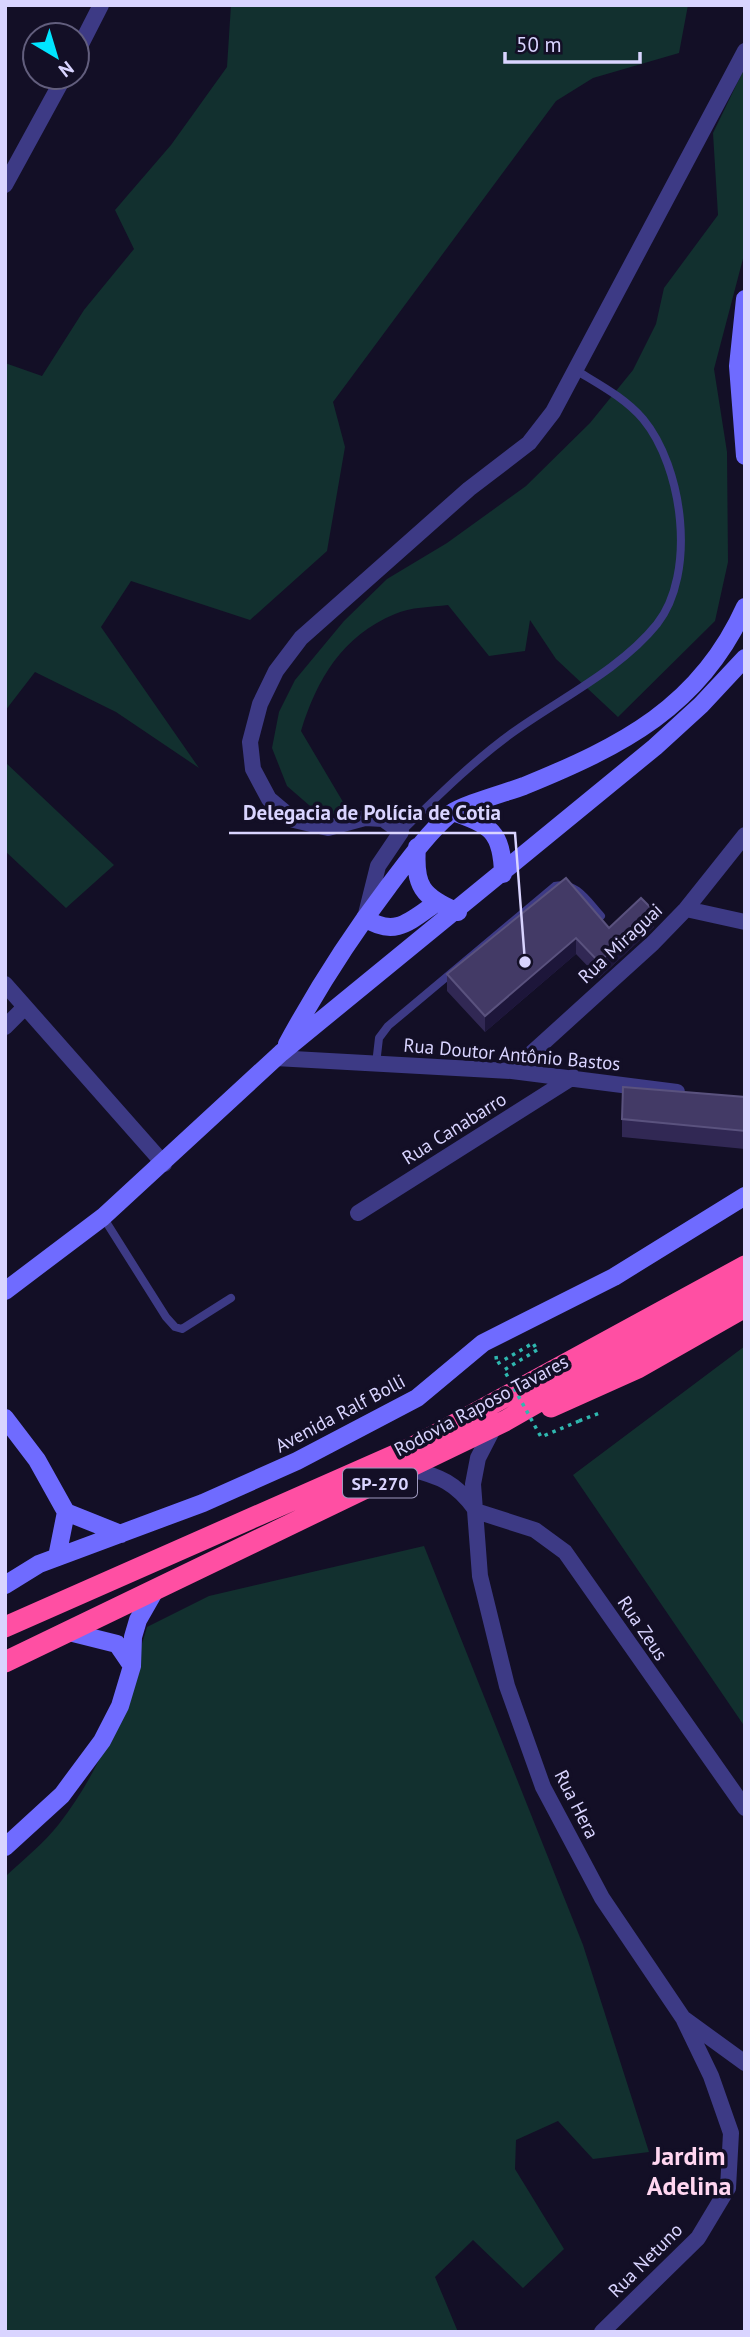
<svg xmlns="http://www.w3.org/2000/svg" width="750" height="2337" font-family="'PT Sans',sans-serif">
  <style>
    .green { fill: #12302f }
    .lines { fill: none; stroke-linecap: round; stroke-linejoin: round }
    .path { stroke: #2fb8b0; stroke-width: 3.5; stroke-dasharray: 3.5 5; stroke-linecap: butt }
    .lane { stroke: #3d3a85; stroke-width: 8 }
    .street { stroke: #3d3a85; stroke-width: 16 }
    .secondary { stroke: #6f6bff; stroke-width: 18 }
    .highway { stroke: #ff4fa3; stroke-width: 21 }
    .path-bridge { stroke: #2fb8b0; stroke-width: 3.5; stroke-dasharray: 3.5 5; stroke-linecap: butt }
    .wall { fill: #312854 }
    .shaded-wall { fill: #1d163a }
    .building { fill: #433a66; stroke: #5a527e; stroke-width: 2 }
    .labels { text-anchor: middle; dominant-baseline: central; stroke-width: 7; stroke-linejoin: round; paint-order: stroke }
    .shield { fill: #130f26; stroke: #9e99be; stroke-width: 2 }
    .shield-label { font-size: 18px; font-weight: bold; fill: #d9d4ff }
    .street-label { font-size: 19px; fill: #d9d4ff; stroke: #130f26 }
    .district-label { font-size: 26px; font-weight: bold; fill: #ffd6f0; stroke: #130f26 }
    .leader { fill: none; stroke: #d9d4ff; stroke-width: 2.5 }
    .callout-dot { fill: #d9d4ff; stroke: #130f26; stroke-width: 2.5 }
    .callout-label { font-size: 21px; text-anchor: middle; font-weight: bold; fill: #d9d4ff; stroke: #130f26; stroke-width: 7; stroke-linejoin: round; paint-order: stroke }
  </style>
  <rect width="100%" height="100%" fill="#130f26"/>
  <path class="green" d="M231 5H688L679 53 593 78 556 101 333 402 345 447 327 551 250 620 131 581 101 627 199 768 116 712 35 672 5 711V363L42 376 84 310 134 249 115 210 171 145 227 67Z
    M745 67V251L714 369 727 452 728 562 715 621 618 717 556 659 530 620 525 651 489 656 448 605C432 607 410 607 395 614 342 636 317 679 301 731L346 807 325 819 287 786 272 748 279 712 295 680 344 621 387 579 447 543 526 486 590 423 633 370 656 324 664 288 718 215 713 133Z
    M5 762 114 865 66 908 5 851Z
    M745 1346V1727L573 1475Z
    M424 1546 583 1945 649 2152 593 2159 558 2121 516 2140 515 2169 564 2249 523 2288 473 2240 435 2277 458 2332H5V1877C23 1860 44 1843 59 1824 107 1762 125 1700 147 1627L209 1596Z"/>
  <g class="lines">
    <path class="path" d="M496 1356 497 1364 533 1343 537 1350
      M579 1421 602 1412"/>
    <path class="lane" d="M401 832C437 797 472 762 512 733 559 699 620 670 657 624 697 573 683 467 643 419 624 397 598 384 574 369
      M376 1064 379 1038 388 1026 555 886C576 881 588 902 601 916
      M103 1217 166 1317 175 1327 182 1329 231 1298"/>
    <path class="street" d="M77 52 101 5
      M5 185 64 77
      M686 909 745 922
      M365 918 378 866 401 832 383 819 365 818 328 828 294 820 269 799 253 769 250 742 260 704 276 671 301 638 469 489 529 443 553 412 745 51
      M5 984 164 1164
      M5 1027 25 1007
      M275 1058 512 1071 677 1092
      M512 1071 653 943 686 909 745 835
      M358 1213 573 1077
      M494 1427 478 1458 473 1484 480 1576 507 1686 543 1787 602 1898 683 2018 745 2063
      M409 1469C440 1476 456 1483 475 1509
      M476 1511 535 1530 565 1552 745 1808
      M602 2332 698 2238 728 2188 731 2133 711 2076 684 2020"/>
    <path class="secondary" d="M745 299 738 366 745 456
      M453 812C490 825 502 831 503 874
      M417 847C414 886 422 897 458 912
      M365 918C395 938 410 921 436 903
      M287 1044C317 989 350 937 388 887 407 862 426 835 450 814 461 805 508 792 524 786 622 746 700 707 745 607
      M5 1291 103 1217 281 1053 655 747 701 705 745 658
      M5 1418 37 1460 66 1512 121 1534
      M57 1557 66 1512
      M5 1585 39 1564 203 1503 297 1461 417 1398 483 1343 614 1277 745 1196
      M69 1632 117 1644 132 1666
      M5 1847 62 1795 102 1741 120 1706 132 1666 133 1637 138 1620 154 1592"/>
    <path class="highway" d="M551 1407 638 1368 745 1307
      M5 1627 413 1447 745 1266
      M5 1662 505 1421 745 1284"/>
    <path class="path-bridge" d="M537 1350 504 1370 541 1437 579 1421"/>
  </g>
  <path class="wall" d="M654 927 599 978 576 954 485 1032 447 991V974L609 928Z
    M745 1097V1149L622 1137V1119Z"/>
  <path class="shaded-wall" d="M654 911V927L599 978V962Z
    M576 938V954L485 1032V1016Z"/>
  <path class="building" d="M566 878 609 928 641 898 654 911 599 962 576 938 485 1016 447 974Z
    M623 1087 745 1097V1131L622 1119Z"/>
  <g class="labels">
    <rect class="shield" x="343" y="1468.5" width="74" height="29" rx="5"/>
    <g class="shield-label">
      <text x="380" y="1483">SP-270</text>
    </g>
    <g class="street-label">
      <text transform="translate(620 943) rotate(-43)">Rua Miraguai</text>
      <text transform="translate(512 1054) rotate(5)">Rua Doutor Antônio Bastos</text>
      <text transform="translate(454 1128) rotate(-32)">Rua Canabarro</text>
      <text transform="translate(481 1405) rotate(-28)">Rodovia Raposo Tavares</text>
      <text transform="translate(340 1413) rotate(-28)">Avenida Ralf Bolli</text>
      <text transform="translate(643 1628) rotate(56)">Rua Zeus</text>
      <text transform="translate(577 1804) rotate(63)">Rua Hera</text>
      <text transform="translate(645 2260) rotate(-45)">Rua Netuno</text>
    </g>
    <g class="district-label">
      <text x="689" y="2155">Jardim<tspan x="689" dy="30">Adelina</tspan></text>
    </g>
  </g>
  <path class="leader" d="M525 962L515 833H229"/>
  <circle class="callout-dot" cx="525" cy="962" r="7"/>
  <g class="callout-label">
    <text x="372" y="820">Delegacia de Polícia de Cotia</text>
  </g>
  <rect width="750" height="2337" fill="none" stroke="#d9d4ff" stroke-width="14"/>
  <g transform="translate(56 56) rotate(142)"><circle r="33" fill="#130f26" stroke="#625e7d" stroke-width="2"/>
  <path d="M0-5L12 26L0 18L-12 26Z" fill="#00e5ff"/>
  <text y="-10" font-size="19" font-weight="bold" text-anchor="middle" fill="#d9d4ff">N</text>
  </g>
  <path d="M505 52v10h135v-10" fill="none" stroke="#d9d4ff" stroke-width="3.5"/>
  <text x="516" y="52" font-size="21" fill="#d9d4ff" stroke="#130f26" stroke-width="5" paint-order="stroke">50 m</text>
</svg>
